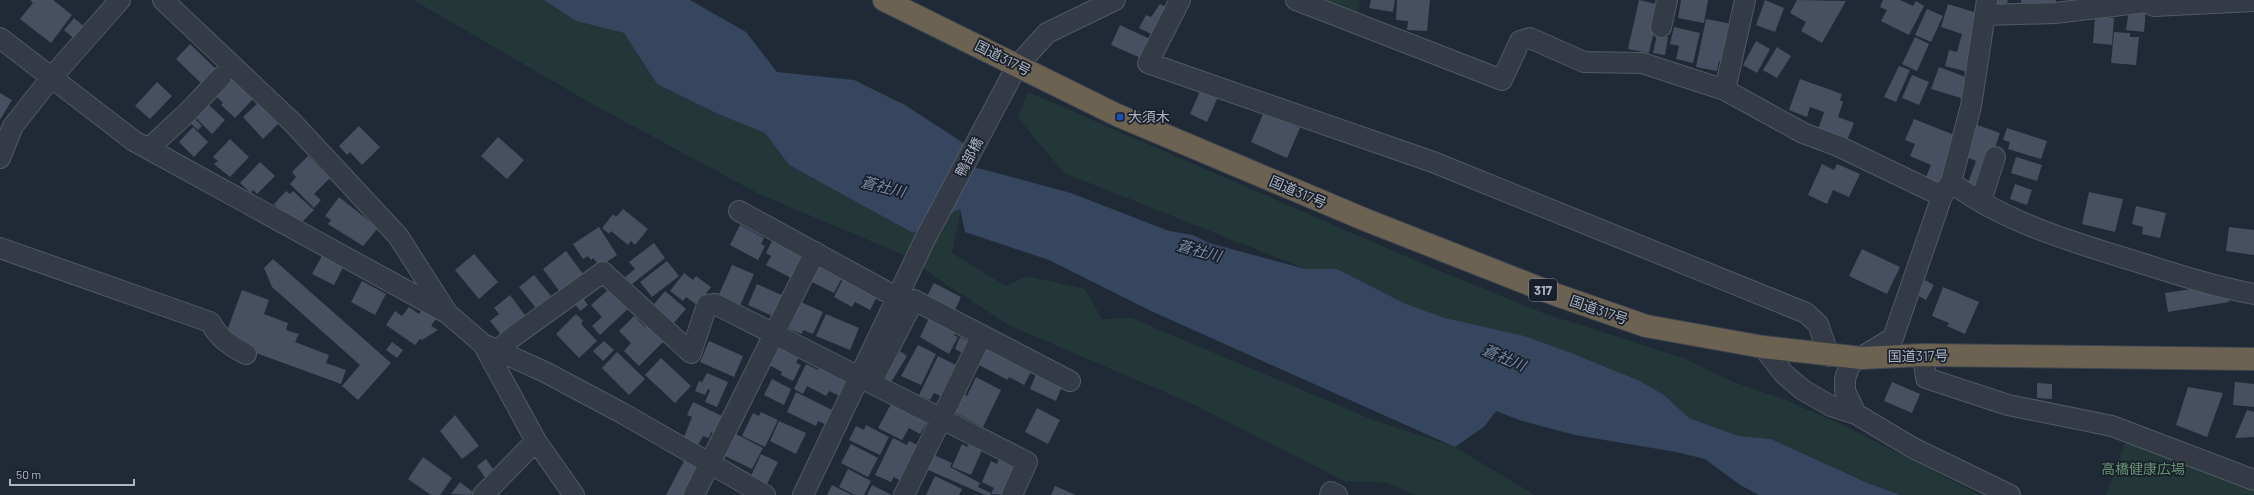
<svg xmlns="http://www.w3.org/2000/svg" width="2254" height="495" font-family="Barlow,'Noto Sans JP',sans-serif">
<rect width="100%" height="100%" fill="#202936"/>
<path fill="#233638" d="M413 0H544L576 21 624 33 657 84 718 114 765 133 789 165 913 233 961 209 952 253 1006 286 1027 276 1085 289 1102 319 1132 318 1371 419 1455 447 1535 495H1416L1387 483 1344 481 1195 405 1008 325 941 281 906 256 759 194 594 105Z
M1315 0H1360L1358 16Z
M1028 92 1435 269 1543 313 1683 358 1736 383 1781 398 1841 424 1980 495H1901L1869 483 1771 439 1739 436 1689 418 1664 395 1640 381 1574 354 1445 318 1406 304 1337 269H1305L1064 173 1018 118Z
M2127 437 2254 484V495H2106Z"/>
<path fill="#36465e" d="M544 0H690L746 32 777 72 854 80 905 105 965 144 957 165 982 169 1071 193 1169 231 1193 235 1209 243 1305 269H1337L1406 304 1445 318 1524 336 1574 354 1640 381 1664 395 1689 418 1739 436 1771 439 1868 483 1901 495H1759L1740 485 1705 459 1676 452 1575 435 1522 421 1496 411 1485 426 1455 447 1151 311 1049 260 965 232 960 209 913 233 789 165 765 133 718 114 657 84 624 33 576 21Z"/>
<path fill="#465060" d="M30 0H53L72 15 51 43 20 19 33 3Z
M1371 0H1395L1393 12 1369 8Z
M1397 0H1430L1427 31 1407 30 1408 21 1396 20Z
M1639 0 1660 5 1649 53 1628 49Z
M1681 0H1708L1704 23 1678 18Z
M1765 0 1784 8 1775 32 1756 25Z
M1797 0 1846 1 1822 43 1801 31 1806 22 1790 13Z
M1883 0H1900L1913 6 1916 1 1924 6 1909 35 1881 21 1887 10 1880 7Z
M1996 0H2008L2005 9 1995 4Z
M2021 0H2056V6L2021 7Z
M1160 4 1171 9 1157 37 1139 28 1146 15 1151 17Z
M1948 4 1977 13 1968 72 1945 66 1949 50 1957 52 1962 34 1941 27Z
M2146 7 2144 32 2126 30 2129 9Z
M1927 9 1943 16 1931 42 1915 35Z
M2095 17 2114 18 2112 45 2093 43Z
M74 18 87 29 77 41 64 30Z
M1706 19 1733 24 1725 62 1719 61 1717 71 1696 67Z
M1120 25 1152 40 1143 59 1111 45Z
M1674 27 1700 33 1693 63 1676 59 1679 46 1670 44Z
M2114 32 2130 33V37H2139L2136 65 2111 63Z
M1657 35 1668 37 1665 55 1653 53Z
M1915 37 1929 44 1917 71 1902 64Z
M1756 41 1770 49 1757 73 1743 65Z
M190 44 216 69 202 84 176 59Z
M1777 47 1791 56 1777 78 1763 70Z
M1899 66 1910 70 1896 102 1884 97Z
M1939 67 1968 78 1961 98 1931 89Z
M1912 75 1929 82 1919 105 1902 98Z
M231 79 253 99 235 118 221 105 223 103 216 96Z
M1800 79 1842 94 1840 100 1843 102 1838 117 1854 123 1846 143 1817 133 1824 112 1810 107 1807 117 1789 110Z
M157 82 172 96 150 119 135 106Z
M1201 89 1218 97 1207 122 1190 114Z
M0 93 12 100 0 120Z
M207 103 225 120 212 134 194 116Z
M258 103 278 124 263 139 243 117Z
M1264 112 1300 128 1287 158 1251 142Z
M192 116 202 126 198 130 188 121Z
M1914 119 1962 138 1942 189 1924 182 1931 165 1910 156 1915 144 1905 140Z
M1972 123 2000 133 1980 192 1966 188 1976 161 1961 155Z
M359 126 380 147 362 165 350 152 347 155 339 146Z
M193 127 208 142 194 157 179 142Z
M2007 128 2047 141 2041 159 2008 149 2010 142 2003 140Z
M498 137 524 160 507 179 481 156Z
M230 139 249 157 230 177 214 164 218 161 213 157Z
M308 156 330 178 314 194 321 200 314 208 290 184 296 177 292 172Z
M2016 157 2042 165 2037 181 2011 173Z
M260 162 275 176 257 194 253 190 251 193 240 183Z
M1822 164 1834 170 1837 164 1860 174 1849 197 1833 190 1827 204 1808 195Z
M2015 184 2032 190 2027 205 2010 199Z
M286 191 290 194 293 191 314 210 298 226 274 204Z
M2089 192 2123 199 2115 232 2082 224Z
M339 197 378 228 363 246 328 224 331 220 325 216Z
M2136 206 2166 213 2160 238 2142 234 2143 227 2132 224Z
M623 209 648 229 635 245 631 241 628 245 611 231 609 234 602 228 613 214 616 217Z
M740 225 764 238 761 244 765 246 758 260 730 245Z
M599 227 617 255 605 263 603 261 598 264 593 258 591 260 588 256 583 259 573 244Z
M2229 227 2254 230V255L2226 251Z
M773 239 805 255 793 279 766 265 771 256 766 253Z
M654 243 665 258 631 285 625 277 635 269 629 262Z
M1862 249 1900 267 1887 294 1849 276Z
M566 251 586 278 563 296 543 269Z
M474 254 498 282 479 299 455 270Z
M322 256 343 267 334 285 312 274Z
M273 259 391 363 358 400 342 386 360 365 272 287 264 268Z
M667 261 679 276 652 297 640 282Z
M819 263 843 276 834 293 810 281Z
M732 265 754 274 738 310 716 301Z
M684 273 693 280 696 276 711 287 697 305 686 297 683 301 670 291Z
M534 275 555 301 540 313 519 287Z
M844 277 878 295 870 310 855 302 852 307 834 297Z
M1925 280 1934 285 1926 300 1917 295Z
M362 281 386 294 375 315 351 302Z
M934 283 961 297 954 312 926 298Z
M757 284 786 297 777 318 748 305Z
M1943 287 1979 302 1965 334 1947 326 1949 323 1932 316Z
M2205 287 2206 294 2227 291 2229 302 2168 312 2165 293Z
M242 290 269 300 264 314 288 323 286 330 299 334 295 342 329 355 326 363 346 370 341 384 242 348 225 336Z
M608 290 615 297 617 295 629 308 600 335 592 326 602 317 591 305Z
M665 291 686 309 673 324 651 308Z
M510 295 528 319 504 338 490 321 499 314 494 308Z
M582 297 588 305 580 311 574 303Z
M801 302 823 312 813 334 803 330 802 334 789 329Z
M424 306 438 316 431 326 438 330 422 340 420 339 415 345 386 325 395 311 402 316 409 307 419 314Z
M576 314 583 321 581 324 597 341 579 358 556 334Z
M826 314 859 328 850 350 816 336Z
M634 316 645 327 647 324 664 341 639 366 624 351 631 343 619 331Z
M929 318 956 332 954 335 958 337 949 354 920 337Z
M960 337 974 344 968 356 955 349Z
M604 341 614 350 603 361 593 351Z
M709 341 743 356 734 377 700 362Z
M392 342 403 350 397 358 386 350Z
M987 344 1033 368 1024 385 1009 377 1008 380 977 364Z
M918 345 936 354 921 385 901 376Z
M778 346 799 357 796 363 801 365 793 381 781 375 782 372 769 365Z
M900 351 907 356 890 384 883 379Z
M617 352 645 379 629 395 602 368Z
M938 356 956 365 952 373 958 376 947 399 934 393 930 400 919 395Z
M661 358 691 386 675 403 645 375Z
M806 364 818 370 820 367 847 381 840 396 829 391 826 396 807 386 803 394 794 389Z
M1037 372 1063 384 1056 401 1030 389Z
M707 373 728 382 717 407 705 402 710 390 708 389 705 395 695 391 699 381 702 382Z
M976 377 1001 390 983 427 954 412 963 393 967 396Z
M772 379 791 389 784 405 764 395Z
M1892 382 1920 394 1912 413 1884 401Z
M2235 382 2254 384V407L2233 405Z
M2037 383 2052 384V399L2037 398Z
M2188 387 2223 393 2207 437 2176 425Z
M796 392 832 410 825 424 818 421 816 426 787 412Z
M693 402 724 417 715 434 711 432 709 438 703 436 696 449 682 442 692 417 687 415Z
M892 402 928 421 920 434 909 428 902 440 878 428Z
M1037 408 1060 420 1048 444 1025 432Z
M2247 410 2254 412V437L2235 438Z
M761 412 778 420 765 447 742 436 753 413 759 416Z
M455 415 479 446 462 459 440 431Z
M779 421 806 433 796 454 770 441Z
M866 425 889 437 880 455 849 440 856 426 864 430Z
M732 432 763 448 752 469 721 454Z
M893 438 907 445 909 441 923 448 901 481 894 477 891 482 875 475Z
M851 444 878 458 868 477 841 463Z
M962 444 967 447 969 444 982 450 971 475 952 467Z
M761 454 778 462 767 484 751 476Z
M932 454 952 463 950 467 980 483 978 487 991 493 990 495H985L926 469Z
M423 457 452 478 440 495H431L408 479Z
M999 458 1019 466 1007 495 991 494 994 488 982 482 991 461 997 464Z
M486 459 495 472 486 479 477 466Z
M685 459 701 468 688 493 684 491 683 495H666Z
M848 469 871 481 864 495H855L839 487Z
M935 476 962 489 959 495H926Z
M460 482 473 492 470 495 451 494Z
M832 485 852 495H827Z
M872 485 892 495H867Z
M1055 486 1076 495H1051Z"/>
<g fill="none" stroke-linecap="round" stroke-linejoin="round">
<defs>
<path id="minor" d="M163 0 292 122 398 236 446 311
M1180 0 1148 63 1433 162 1806 313 1818 324 1829 356
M1296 0 1502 80 1520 41 1530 38 1584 62 1642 63 1725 90 1803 133 1838 146 1942 196
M1986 15 2055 13 2146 2 2154 6 2254 1
M1661 27 1667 0
M0 38 134 141 447 313 483 344 545 372 622 413 765 495
M1725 90 1745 0
M148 149 189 111 221 77
M0 158 13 126 51 78 120 0
M1951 182C2000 220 2069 241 2128 259 2169 272 2211 286 2254 294
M1981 201 1995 157
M739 211 898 298
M0 248 210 322C219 338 229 345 246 354
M483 344 536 441 574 495
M1763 347 1784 374 1803 390 1831 406 1856 414 1913 448 2010 495
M498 351 510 339 603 272 691 353 707 305 715 304 871 383 914 300 1070 381
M1923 355 1926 378 2008 405 2112 426 2254 480
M871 383 1027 462 1012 495
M1856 414 1845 391V379L1850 364 1893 338 1942 196 1951 182 1971 106 1987 0
M483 495 536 441
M694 495 815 252
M803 495 925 239 1017 66 1047 33 1115 0
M904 495 982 335
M1330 495 1331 492 1337 495"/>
<path id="highway" d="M884 0 1117 115 1366 220 1554 294 1646 326 1763 347 1861 358 1923 355 2254 359"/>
</defs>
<use href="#minor" stroke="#515964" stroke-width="22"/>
<use href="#highway" stroke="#3e4651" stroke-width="24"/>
<use href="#minor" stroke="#343b46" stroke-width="20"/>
<use href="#highway" stroke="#6c6251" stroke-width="22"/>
</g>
<rect fill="#1a4fb4" stroke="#19202b" stroke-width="1.5" x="1116" y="113" width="8" height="8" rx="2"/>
<g text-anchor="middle" stroke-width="3.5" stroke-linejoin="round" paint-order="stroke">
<rect fill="#19202b" stroke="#818995" stroke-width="1" x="1529" y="279" width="28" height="22" rx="3"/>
<g font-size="13" font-weight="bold" fill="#aeb6c3">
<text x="1543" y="295">317</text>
</g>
<g font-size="14" fill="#aeb6c3" stroke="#19202b">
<text transform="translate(1003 58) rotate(27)" y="5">国道317号</text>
<text transform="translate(969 157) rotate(-62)" y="5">鴨部橋</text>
<text transform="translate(1298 192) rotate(23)" y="5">国道317号</text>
<text transform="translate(1599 310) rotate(19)" y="5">国道317号</text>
<text transform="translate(1918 356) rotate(-1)" y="5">国道317号</text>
</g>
<g font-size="14" fill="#aeb6c3" stroke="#19202b" text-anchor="start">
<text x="1128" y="122">大須木</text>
</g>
<g font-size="14" fill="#679272" stroke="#19202b">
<text x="2143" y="474">高橋健康広場</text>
</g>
<g font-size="15" font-style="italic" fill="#778caa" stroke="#19202b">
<text transform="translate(883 187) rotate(14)" y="5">蒼社川</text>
<text transform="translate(1199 251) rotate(15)" y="5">蒼社川</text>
<text transform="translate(1504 358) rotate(23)" y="5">蒼社川</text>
</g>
</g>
<path d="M10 479v6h124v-6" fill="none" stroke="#aeb6c3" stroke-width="2"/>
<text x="16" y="479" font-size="12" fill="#aeb6c3" stroke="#19202b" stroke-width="3" paint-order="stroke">50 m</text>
</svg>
